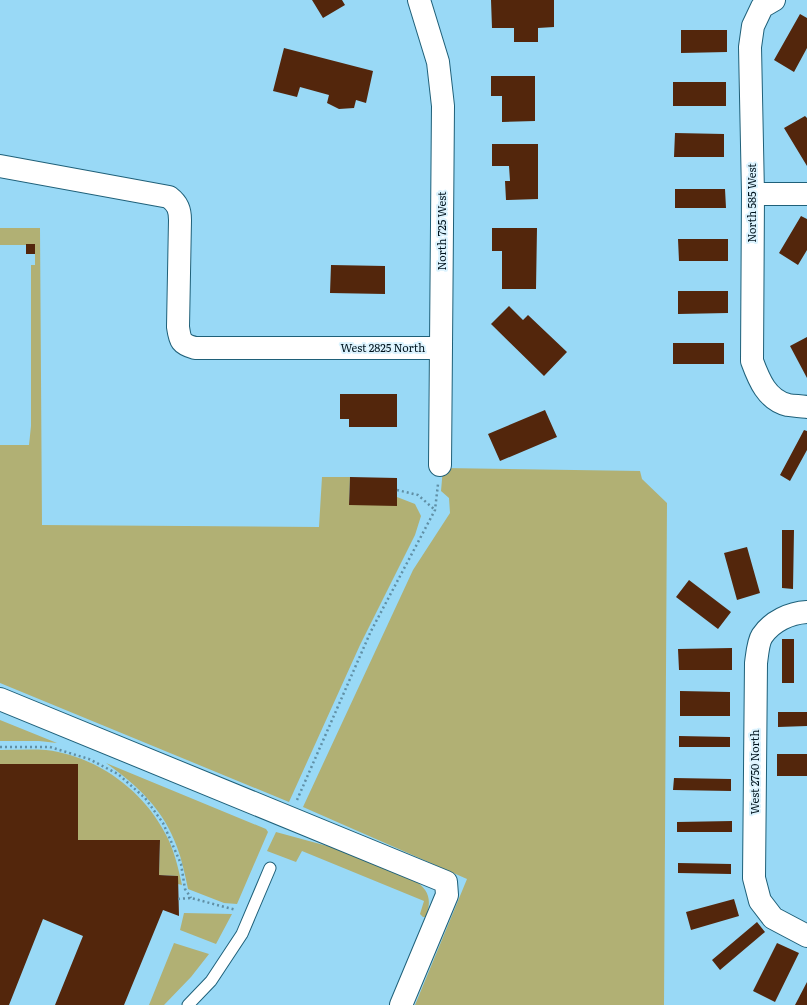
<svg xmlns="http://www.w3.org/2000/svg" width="807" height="1005" font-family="Literata,serif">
<rect width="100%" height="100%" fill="#99d9f6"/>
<path fill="#b1b074" d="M0 228H40L42 525 319 527 322 477H350L349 505 397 497 415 504 421 516 415 535 360 645 289 802 0 683V445H29L31 426V265H35V245H0Z
M443 468 640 471 642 479 667 503 664 1005H415L467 879 303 807 413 570 450 513 449 498 441 491Z
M0 720 57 743 39 741H0Z
M0 750C15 750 31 749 46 750 96 756 142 789 165 833 174 849 178 867 182 885L178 884V876L159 875 160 840H78V764H0Z
M106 763 266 829 268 832 237 904 224 903 188 889C185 875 182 860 177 847 164 810 137 785 106 763Z
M276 832 342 850 414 880C429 890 432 899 426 917H423L420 914 424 901 302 851 296 862 267 851Z
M184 913 232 914 216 944 180 930Z
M174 943 209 954 191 977 164 1005H149Z"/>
<path fill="#53260c" d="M312 0H342L345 5 323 18Z
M491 0H554V27L538 28V42H514V28H492Z
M800 14 807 18V48L794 72 774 60Z
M681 30H727V52L681 53Z
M284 48 373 71 366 103 356 100 354 108 339 109 327 103 329 95 300 87 297 97 273 91Z
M491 76H535V121L502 122V96H491Z
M673 82H726V106H673Z
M805 116 807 118V166L784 128Z
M675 133 724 134V157H674Z
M492 144H538V199L506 200 505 181H510L509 166H492Z
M675 189H725L726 208H675Z
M801 216 807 219V250L798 265 779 253Z
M492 228H537L536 289H502V251H492Z
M678 239H728V261H679Z
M26 244H35V254H26Z
M331 265 385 266V294L330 293Z
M678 291H728V313L678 314Z
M509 306 523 320 528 315 567 352 544 376 491 324Z
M807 337V378L790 346Z
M673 343H724V364H673Z
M340 394H397V427H349V419H340Z
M545 410 557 437 500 461 488 434Z
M804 430 807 431V450L790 481 780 475Z
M350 477 397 478V506L349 505Z
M782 530H794L793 589 782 588Z
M747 547 760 593 737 600 724 553Z
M689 580 731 612 718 629 676 597Z
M782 639H794V683H782Z
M732 648V670H679L678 649Z
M680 691 730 692V716H680Z
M778 712H807V726L778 727Z
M679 736 730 737V747H679Z
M777 754H807V776H777Z
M0 764H78V840H160L159 875 178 876 179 916 163 910 124 1005H55L83 936 43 919 9 1005H0Z
M674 778 731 779V791L673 790Z
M732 821V832H677V822Z
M678 863 731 864V874L678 873Z
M734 899 739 916 691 930 686 912Z
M757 922 765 932 720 970 712 960Z
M777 943 799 953 775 1002 753 991Z
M807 982V1005H795Z"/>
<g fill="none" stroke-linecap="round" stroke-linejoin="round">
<defs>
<path id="service" d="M188 1005 211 981 242 934 270 868"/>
<path id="minor" d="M419 0 438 62 443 106 440 465
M774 0 762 7 753 26 750 47 753 194 752 361C759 380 767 400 788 405 794 406 801 406 807 407
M0 166 169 197C178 204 180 210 180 220L178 327C180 341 181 344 195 348H441
M753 194H807
M807 612C790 613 772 621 762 636 758 642 757 656 756 663L754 878 760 901 773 918 807 936
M0 699 446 882 447 895 401 1005"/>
</defs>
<use href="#service" stroke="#1f6079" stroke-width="13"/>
<use href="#minor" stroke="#1f6079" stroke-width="24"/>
<path stroke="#608fa5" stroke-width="2.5" stroke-dasharray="2 3" stroke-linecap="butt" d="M397 490 418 495 435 510
M0 747H50L89 759 118 774 145 798 163 823 181 864 185 889 191 898
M297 800 371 631 435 510 438 484
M178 899 191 898 236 910"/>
<use href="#service" stroke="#fff" stroke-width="11"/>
<use href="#minor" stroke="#fff" stroke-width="22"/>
</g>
<g text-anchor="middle" stroke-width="4" stroke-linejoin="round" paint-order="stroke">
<g font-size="11" fill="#00141e" stroke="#dcf3fe">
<text transform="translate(752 203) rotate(-90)" y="4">North 585 West</text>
<text transform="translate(442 231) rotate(-90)" y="4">North 725 West</text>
<text x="383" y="352">West 2825 North</text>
<text transform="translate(755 772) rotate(-90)" y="4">West 2750 North</text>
</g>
</g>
</svg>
